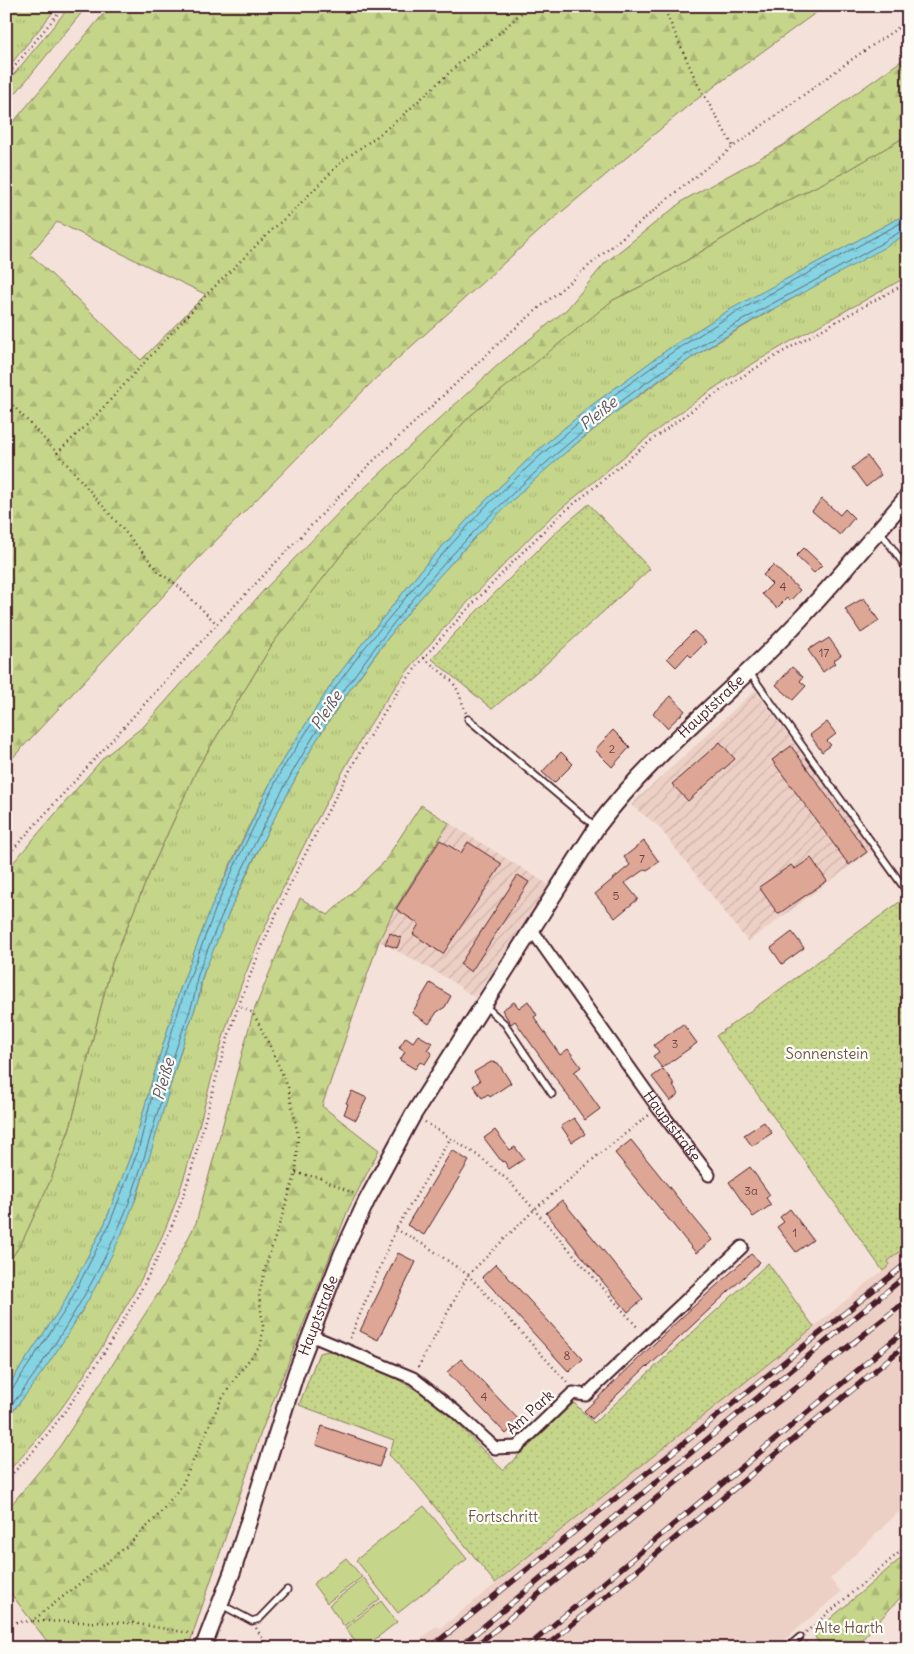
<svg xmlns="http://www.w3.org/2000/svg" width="914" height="1654" font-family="Delius,sans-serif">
<defs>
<pattern id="industrial-furrows" width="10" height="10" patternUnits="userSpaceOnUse" patternTransform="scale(1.25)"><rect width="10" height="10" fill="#edd0c5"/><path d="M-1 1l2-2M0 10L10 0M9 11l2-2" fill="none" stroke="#cdb2a9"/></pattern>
<pattern id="grass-tufts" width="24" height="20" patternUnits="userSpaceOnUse" patternTransform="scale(1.25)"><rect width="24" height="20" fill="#c5d68a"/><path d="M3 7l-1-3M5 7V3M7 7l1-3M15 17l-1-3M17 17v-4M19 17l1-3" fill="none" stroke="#abb777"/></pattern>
<pattern id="forest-firs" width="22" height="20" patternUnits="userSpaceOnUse" patternTransform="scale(1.25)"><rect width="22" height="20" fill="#c5d68a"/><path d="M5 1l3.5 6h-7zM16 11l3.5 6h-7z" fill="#abb777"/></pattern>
<pattern id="garden-dots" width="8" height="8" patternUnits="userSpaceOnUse" patternTransform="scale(1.25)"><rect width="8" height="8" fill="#c5d68a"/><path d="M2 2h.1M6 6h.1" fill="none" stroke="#abb777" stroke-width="1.8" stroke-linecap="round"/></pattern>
<pattern id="water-ripples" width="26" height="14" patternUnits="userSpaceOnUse" patternTransform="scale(1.25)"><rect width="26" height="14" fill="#85d4e3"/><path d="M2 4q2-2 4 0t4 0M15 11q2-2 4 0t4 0" fill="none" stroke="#74b6c3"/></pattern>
</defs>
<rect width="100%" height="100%" fill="#f4e2da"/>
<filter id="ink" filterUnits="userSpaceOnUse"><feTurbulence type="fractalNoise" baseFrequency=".02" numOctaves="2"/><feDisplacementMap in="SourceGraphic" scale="10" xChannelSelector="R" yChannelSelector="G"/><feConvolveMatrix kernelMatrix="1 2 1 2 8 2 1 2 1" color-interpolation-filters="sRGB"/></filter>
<g filter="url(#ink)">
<path fill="#edd0c5" d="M908 1245V1503L830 1579 841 1592 775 1648H410L436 1626 441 1628 860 1289 864 1285 890 1265 888 1261Z"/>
<path fill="url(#industrial-furrows)" d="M755 690 872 850 748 942 658 826 631 805Z
M449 823 549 885 475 998 450 980 379 941 393 912Z"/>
<path fill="url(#grass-tufts)" stroke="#887a5a" d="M6 6H58L6 70Z
M70 6H87L6 105V84Z
M908 135V213L728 311 671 347 592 405 538 450 481 505 426 564 358 649 333 682 277 769 231 863 213 903 180 989 149 1091 133 1149 105 1223 62 1306 6 1389V1266L22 1242 51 1179 71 1125 112 963 151 870 197 769 273 643 348 546 471 415 573 331 613 300 656 279 773 208 847 171Z
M908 233V276C845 312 780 345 719 385 676 414 636 446 596 480 580 493 564 506 548 520 529 537 512 557 494 575 459 611 426 646 396 686 370 721 349 760 328 799 293 865 260 933 234 1004 210 1072 198 1144 172 1212 156 1254 135 1292 112 1330 82 1381 49 1431 6 1473V1419L18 1405 48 1363 79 1316 106 1266 138 1194 184 1040 200 994 202 979 208 961 228 914 270 826 314 744 346 695 393 631 438 577 502 509 551 464 616 412 693 357 753 321Z"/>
<path fill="url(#forest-firs)" stroke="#887a5a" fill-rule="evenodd" d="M110 6H825L689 105 545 226 374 380 192 565 6 765V131ZM57 222 205 294V295L141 360 30 254Z
M908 56V135L847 171 773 208 656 279 613 300 471 415 348 546 273 643 197 769 150 872 112 963 71 1124 51 1179 22 1242 6 1266V871L104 757 144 726 264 590 348 503 499 364 567 309 605 263 684 200 782 146Z
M421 805 449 823 393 912 379 941 322 1106 379 1150 348 1210 260 1435 188 1648H52L6 1587V1511L60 1446 165 1283 196 1223 253 1013 300 898 328 915 384 862Z
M908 1552V1589L859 1643C847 1648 834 1650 821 1646L815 1637 816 1631Z"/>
<path fill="url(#garden-dots)" stroke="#887a5a" d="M589 504 650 569 547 663 492 709 432 659 454 634 557 531Z
M905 898 908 902V1245L888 1261 890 1265 883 1271 716 1036Z
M768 1263 814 1327 495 1583 416 1483 389 1455 394 1440 299 1405 319 1353 329 1351C360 1363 392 1374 419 1392 452 1413 475 1444 503 1470L574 1403 594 1423Z"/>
<path fill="#c5d68a" stroke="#887a5a" d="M424 1506 467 1559 398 1613 356 1560Z
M346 1558 362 1577 327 1603 313 1584Z
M364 1578 380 1599 344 1626 329 1605Z
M381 1601 397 1622 364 1648H360L345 1628Z"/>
<path fill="url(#water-ripples)" stroke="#6d8c99" d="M908 213V233C838 277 762 311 693 357 542 456 412 587 316 741 306 758 296 777 287 795 258 847 233 901 211 956 208 963 204 970 202 978 200 985 200 993 198 1000 191 1020 184 1039 178 1059 165 1103 153 1149 138 1192 112 1268 58 1358 6 1419V1389L62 1306 105 1223 133 1149 149 1091 180 989 213 903 277 769 333 682 358 649 426 564 481 505 538 450 592 405 671 347 729 310Z"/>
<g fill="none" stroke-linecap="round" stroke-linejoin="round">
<path stroke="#626775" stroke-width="1" d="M6 1391 13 1388 66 1309 109 1225 138 1151 153 1092 185 990 217 905 235 865 281 771 337 685 362 651 430 568 484 508 542 454 595 409 674 351 731 315 908 219
M6 1411C25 1390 40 1366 56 1342 86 1295 114 1245 133 1192 148 1148 160 1103 173 1059 179 1037 190 1015 195 993 196 988 196 983 197 978 199 971 202 963 205 956 234 883 269 810 310 742 326 715 344 690 362 665 451 542 563 437 689 353 758 307 834 274 903 230L908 229"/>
</g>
<path fill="#dea795" stroke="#4a1f2b" d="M867 456 881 475 866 487 852 468Z
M822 499 840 515 845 509 854 518 840 535 812 511Z
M804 548 822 565 814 573 796 556Z
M773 565 800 590 790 601 787 598 777 608 762 594 772 584 763 575Z
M864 598 879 621 861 633 845 609Z
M694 631 706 642 691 657 688 654 676 667 667 658Z
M829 638 841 655 833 661 835 663 823 672 808 650 820 642 821 643Z
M792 667 803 677 800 681 806 686 793 700 776 685Z
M671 696 685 711 667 728 653 713Z
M827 722 836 734 827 741 831 745 822 752 810 735Z
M613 730 630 747 612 767 595 750Z
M720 742 735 759 688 801 672 784Z
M791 746 867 852 849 865 772 760Z
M561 752 573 764 554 783 542 772Z
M440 840 461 853 468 842 502 864 443 954 413 934 419 924 396 909Z
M644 841 659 862 647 870 645 869 625 883 638 899 615 918 595 894 630 865 624 857Z
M811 858 827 881 778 914 759 887 791 865 795 869Z
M518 875 529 882 471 972 460 964Z
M792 932 804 948 782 964 771 948Z
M390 933 401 938 397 948 385 944Z
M430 983 451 996 445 1007 437 1012 429 1024 412 1013Z
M528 1001 537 1015 534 1017 560 1055 568 1049 581 1067 574 1072 600 1109 585 1120 515 1021 511 1024 502 1010 514 1002 519 1008Z
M683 1024 697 1043 662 1068 653 1056 659 1052 654 1045Z
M418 1035 432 1043 427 1050 432 1053 425 1064 420 1062 415 1069 400 1060 405 1052 399 1048 406 1037 413 1042Z
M491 1062 498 1063 511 1083 490 1097 488 1094 482 1098 473 1086 480 1081 474 1072Z
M663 1069 675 1085 673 1086 679 1094 670 1101 652 1077Z
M352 1091 367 1098 356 1120 344 1114 348 1104 346 1103Z
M574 1118 585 1134 572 1142 561 1126Z
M764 1122 772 1133 752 1146 744 1135Z
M495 1130 510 1150 515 1147 524 1159 509 1169 504 1161 502 1162 484 1138Z
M631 1140 712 1240 696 1253 615 1153Z
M452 1150 469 1161 424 1235 407 1225Z
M750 1167 770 1195 766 1198 771 1205 753 1217 729 1182Z
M562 1200 643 1299 628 1312 546 1213Z
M790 1209 813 1240 796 1252 777 1227 784 1222 780 1217Z
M398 1253 416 1262 378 1340 360 1331Z
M751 1254 760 1262 648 1367 647 1366 592 1419 584 1411 681 1318Z
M496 1264 583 1359 569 1372 482 1277Z
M461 1359 520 1421 506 1434 447 1372Z
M322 1426 386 1448 379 1467 316 1445Z"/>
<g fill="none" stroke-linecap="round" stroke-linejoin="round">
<defs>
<path id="service" d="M880 531 908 570
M750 673 908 893
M468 719 596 827
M484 1005 505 1024 552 1094
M220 1604 252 1621 259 1619 287 1590
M787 1648 800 1637"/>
<g id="minor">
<path id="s1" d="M532 930 658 1108 709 1175"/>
<path d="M310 1335 413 1378 455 1411 495 1448 517 1447 573 1393 586 1395 742 1247"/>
</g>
<g id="secondary">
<path id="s2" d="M203 1648 233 1570 296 1373 342 1254 367 1200 413 1115 597 827C653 752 729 695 793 627 833 585 870 540 908 496"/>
</g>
</defs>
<use href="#service" stroke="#4a1f2b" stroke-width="9"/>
<use href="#minor" stroke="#4a1f2b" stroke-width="15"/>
<use href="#secondary" stroke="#4a1f2b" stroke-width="19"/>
<path stroke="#4a1f2b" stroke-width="2.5" stroke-dasharray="1 4" stroke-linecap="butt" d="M663 6 697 83 733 146
M6 77 64 6
M6 398 60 456 161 574 176 584 217 624
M57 453 90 422 210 291 273 229 295 209 342 161 376 137 401 117 463 60 495 37 529 6
M424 658 452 681 458 691 466 713
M6 857 217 624 370 464 512 331 677 191 729 150 851 60 908 21
M425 1122 477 1155 509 1181 639 1329
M296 1173 320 1178 355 1194
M396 1229 428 1247 468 1275 568 1383
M350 1338 396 1229 450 1139
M418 1367 468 1275 535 1209 597 1156 649 1115
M6 1480C51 1436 85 1385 117 1331 140 1293 161 1255 177 1213 202 1145 214 1073 239 1005 264 936 296 870 330 807 351 768 372 729 397 693 426 652 460 617 494 582 512 563 530 544 549 526 563 512 580 499 596 486 636 452 676 420 720 391 780 351 845 317 908 282
M33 1621 133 1623 194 1634
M6 1623 32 1621 126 1547 157 1517 182 1485 221 1400 241 1370 261 1345 263 1326 259 1295 266 1265 296 1173 298 1135 288 1087 271 1048 253 1013 239 1005
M256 1628 269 1648
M806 1632 908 1545
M806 1642 813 1648"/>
<use href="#service" stroke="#fdfcf7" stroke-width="5.5"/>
<use href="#minor" stroke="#fdfcf7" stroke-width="11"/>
<use href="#secondary" stroke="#fdfcf7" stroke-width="15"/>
<defs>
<path id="rail" d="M430 1648 908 1262
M458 1648 693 1451 908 1274
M473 1648 702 1461 908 1300
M526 1648 908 1328
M544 1648 908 1343"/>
</defs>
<use href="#rail" stroke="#4a1f2b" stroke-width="5.5"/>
<use href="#rail" stroke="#fdfcf7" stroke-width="4" stroke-dasharray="11" stroke-linecap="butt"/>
</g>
</g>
<g text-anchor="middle" stroke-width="4.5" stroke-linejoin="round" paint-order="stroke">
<g font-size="12" fill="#6f4146">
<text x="783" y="591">4</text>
<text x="824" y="657">17</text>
<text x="612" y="753">2</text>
<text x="642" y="863">7</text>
<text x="616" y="900">5</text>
<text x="675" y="1048">3</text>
<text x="751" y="1195">3a</text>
<text x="795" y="1237">1</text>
<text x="567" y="1360">8</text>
<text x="484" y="1401">4</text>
</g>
<g font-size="15" fill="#4a1f2b" stroke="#fdfcf7">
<text dy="5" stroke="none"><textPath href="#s2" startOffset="1082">Hauptstraße</textPath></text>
<text dy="5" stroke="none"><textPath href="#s1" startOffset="241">Hauptstraße</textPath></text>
<text dy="5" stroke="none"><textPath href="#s2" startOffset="352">Hauptstraße</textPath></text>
<text transform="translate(530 1412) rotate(-42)" y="5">Am Park</text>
</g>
<g font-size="15" fill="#6f5648" stroke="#fdfcf7">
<text x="827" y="1059">Sonnenstein</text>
<text x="503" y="1522">Fortschritt</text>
<text x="849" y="1633">Alte Harth</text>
</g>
<g font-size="16" font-style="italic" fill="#5c5562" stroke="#fdfcf7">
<text transform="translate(598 413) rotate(-39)" y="6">Pleiße</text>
<text transform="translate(326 710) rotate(-56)" y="6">Pleiße</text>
<text transform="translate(163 1079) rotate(-74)" y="6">Pleiße</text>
</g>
</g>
<rect width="914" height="1654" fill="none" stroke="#fdfcf7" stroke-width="25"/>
<rect x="12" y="12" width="889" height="1629" fill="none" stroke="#4a1f2b" stroke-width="2" filter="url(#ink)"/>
</svg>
